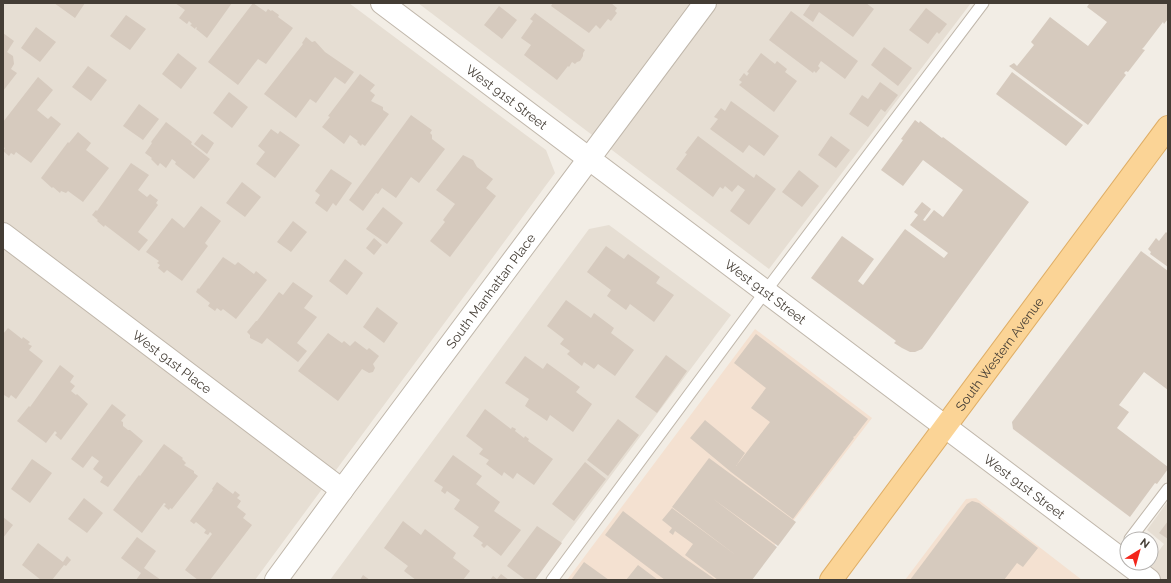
<svg xmlns="http://www.w3.org/2000/svg" width="1171" height="583" font-family="Raleway,sans-serif">
<rect width="100%" height="100%" fill="#f2ede5"/>
<path fill="#e6ded3" d="M3 3H349L546 150 555 173 255 580H3Z
M418 3H971L769 269Z
M609 225 731 315 533 580H330L589 229Z
M1168 501V580H1137L1164 544 1147 530Z"/>
<path fill="#f4e1d1" d="M755 329 872 418 748 580H567Z
M976 498 1082 580H905L966 499Z"/>
<path fill="#d6cabe" d="M54 3H85L75 18Z
M175 3H232L207 38 196 29 197 28 196 27 195 29 190 25 192 24 189 21 187 24 179 18 185 10Z
M253 3 266 12 268 9 271 11 272 10 279 15 278 17 293 28 266 64 258 59 238 85 208 62Z
M553 3H611L617 8 615 11 617 13 611 21 608 19 600 29 596 25 589 33 551 6Z
M811 3H866L874 9 853 37 819 12 813 22 803 15Z
M1087 3H1168V19L1164 24 1163 22 1144 47 1142 49 1145 50 1128 72 1126 71 1124 73 1126 75 1088 125 1009 66 1014 63 1017 66 1034 45 1031 42 1050 17 1088 46 1107 22 1087 7 1089 4Z
M499 6 517 20 502 39 484 25Z
M926 8 947 24 939 34 937 32 928 44 909 30Z
M791 11 858 61 845 79 821 61 818 66 820 68 816 73 814 71 813 73 769 40Z
M535 13 585 50 583 53V56L580 61 577 62 575 64 572 62 569 67 568 66 557 80 524 55 531 45 521 38 533 21 530 19Z
M126 15 146 29 130 50 110 36Z
M36 27 56 42 40 62 21 48Z
M3 33 14 41 7 52 13 56 14 64 11 69 17 73 3 91Z
M306 37 312 42 315 41 325 52 354 72 345 84 335 77 316 103 310 99 296 118 264 94 303 44 302 43Z
M884 47 912 68 898 86 871 65Z
M178 53 197 68 181 89 162 74Z
M761 53 775 64 777 61 787 69 785 72 797 81 774 112 739 85 742 82 739 80 744 73 747 76 749 73 747 72Z
M88 66 107 80 91 101 72 87Z
M1012 72 1083 125 1066 146 996 94Z
M360 74 375 85 370 91 375 95 371 101 383 107V110L389 114 365 146 362 144 361 146 357 142 358 141 350 135 344 144 322 127 330 117 328 116Z
M38 77 53 90 37 110 48 119 51 116 61 124 31 163 16 152 14 155 11 153 9 156 3 151 5 148 3 147V122Z
M880 82 898 95 885 112 881 109 868 127 849 114 862 95 868 99Z
M229 92 248 107 232 128 213 113Z
M731 101 779 136 764 156 749 145 743 153 710 129 718 119 714 117 721 108 725 111Z
M139 104 159 119 143 140 123 126Z
M411 115 432 130 430 133 432 135V139L445 149 419 183 411 177 396 198 382 188 378 194 376 193 363 211 349 200Z
M915 120 919 123 920 121 942 138 943 137 1029 202 922 349 915 352H910L902 348 894 343 896 341 811 278 842 236 874 259 858 281 863 285 905 229 944 258 948 253 910 225 918 215 914 212 922 202 931 209 923 220 925 221 934 210 943 217 963 190 923 160 903 186 881 170 903 140 901 139Z
M166 122 192 142 191 144 210 159 194 179 175 164 176 162 172 159 166 168 160 163 158 166 151 159 152 158 145 153 152 143 151 142Z
M271 129 278 134 280 131 300 145 275 178 256 164 265 152 258 146Z
M78 132 91 143 86 150 109 168 83 202 68 191 66 193 61 191 60 193 53 187 52 188 41 178 68 142 69 143Z
M202 134 214 143 207 154 194 144Z
M698 136 754 178 756 174 776 189 749 225 730 211 745 190 738 185 732 192 725 186 723 189 720 187 713 197 676 169 687 154 685 153Z
M831 136 850 150 836 168 818 155Z
M463 155 473 160 477 167 493 179 486 188 496 196 450 257 430 241 445 222 443 220 455 204 436 190Z
M131 163 149 175 138 190 147 197 150 194 158 200 156 203 158 205 138 232 148 240 139 251 105 225 104 227 97 221 98 220 92 215 96 210 97 211Z
M331 169 352 183 336 206 333 203 327 212 315 203 320 195 315 191Z
M799 170 819 186 802 207 782 192Z
M242 182 261 197 245 217 226 203Z
M201 206 221 221 205 243 208 246 182 281 167 270 164 273 158 268 160 265 157 263 159 261 146 252 172 218 184 228Z
M383 207 403 223 387 244 366 229Z
M293 221 307 232 291 252 277 242Z
M1166 232 1168 234V267L1150 254 1151 252 1148 249 1156 238 1159 241Z
M374 238 382 245 374 255 366 248Z
M606 246 624 259 628 254 660 277 656 283 674 295 654 322 630 304 626 310 607 296 611 290 587 272Z
M1141 251 1168 271V390L1144 372 1119 405 1129 412 1117 428 1168 467V469L1157 484 1155 483 1130 517 1013 429 1012 422Z
M223 257 235 265 238 262 254 274 256 271 267 280 236 319 223 309 221 311 217 308 215 311 208 306 210 303 196 292 198 288 199 289Z
M345 259 363 273 347 295 329 281Z
M293 282 313 296 304 308 317 317 297 343 307 351 298 362 267 338 262 344 250 338V335L247 332 256 321H257L279 292 283 295Z
M566 300 591 318 594 313 614 328 611 333 634 350 615 376 598 364 594 369 584 362 582 366 567 354 570 351 560 344 564 339 547 326Z
M377 307 398 323 384 343 363 327Z
M8 328 22 339 23 337 30 342 28 344 32 346 29 350 43 361 16 399 11 395 9 398 4 395 3 397V334Z
M328 333 342 343 344 341 350 346 355 341 367 350 369 348 379 356 373 364 375 368 373 372 369 373 362 369 338 401 298 371Z
M756 334 868 419 855 436 853 437 854 438 793 519 731 472 690 438 705 420 745 453 736 466 770 422 751 408 766 388 734 363Z
M666 355 687 371 657 413 635 397Z
M525 356 543 369 547 363 580 387 576 392 592 404 573 432 550 415 547 421 525 406 529 399 505 383Z
M60 365 74 376 70 382 75 386 71 391 76 395 77 394 88 404 61 440 55 435 57 433 55 431 46 443 17 421 29 406 30 407Z
M112 404 126 415 121 421 123 422V426L128 430H130L143 441 108 487 100 482 103 477 93 469 99 461 92 456 83 468 71 459Z
M485 409 511 429 512 427 516 429 515 431 524 438 525 436 529 439 528 441 553 459 534 485 517 473 513 479 504 472 502 476 486 464 489 460 479 454 483 449 466 436Z
M618 419 639 435 608 476 587 460Z
M164 444 183 458 182 459 186 463 184 465 194 471V473L198 476 172 509 170 508 169 510 164 506 166 504 164 503 142 533 113 510 139 475 140 476Z
M453 455 482 476 476 484 500 502 494 511 521 530 501 556 487 545 484 548 481 545 483 543 473 536 479 527 454 509 460 500 447 491 445 494 441 491 443 487 434 481Z
M709 458 796 522 778 546 712 498 777 547 752 580H718L685 555 693 544 675 531 673 535 669 532 672 528 662 520 672 508 737 556 672 507Z
M32 459 52 473 30 503 11 489Z
M585 462 606 479 574 521 552 504Z
M217 482 233 494 235 491 240 495 237 498 241 501 237 507 246 514 243 518 252 525 210 580H198L185 570 212 534 210 532 208 535 204 533 206 530 196 522 194 524 190 521 213 490 212 489Z
M84 498 103 513 87 533 68 519Z
M972 501 979 503 1038 548 1023 567 1017 563 1004 580H910L967 504Z
M623 511 683 557 716 580H665L605 535Z
M3 517 13 525 3 538Z
M403 521 421 535 425 529 456 553 453 558 470 571 463 580H416L404 571 408 566 384 548Z
M1168 521V539L1159 533Z
M537 526 562 543 535 580H526L507 566Z
M137 537 156 551 144 568 161 580H136L141 573 121 558Z
M38 543 63 562 67 556 71 560 66 566 64 565 52 580H41L22 565Z
M584 562 609 580H571Z
M638 565 658 580H626Z
M501 574 509 580H490L493 576 497 579Z
M363 575 370 580H360Z"/>
<g fill="none" stroke-linecap="round" stroke-linejoin="round">
<defs>
<path id="service" d="M1130 539 1168 489
M552 580 765 292 983 3"/>
<g id="minor">
<path id="s1" d="M382 3 1149 580"/>
<path id="s2" d="M3 234 342 490"/>
<path id="s3" d="M276 580 342 490 705 3"/>
</g>
<g id="primary">
<path id="s4" d="M831 580 1168 127"/>
</g>
</defs>
<use href="#service" stroke="#c0b7ab" stroke-width="13"/>
<use href="#minor" stroke="#c0b7ab" stroke-width="24"/>
<use href="#primary" stroke="#dfae66" stroke-width="24"/>
<use href="#service" stroke="#fff" stroke-width="11"/>
<use href="#minor" stroke="#fff" stroke-width="22"/>
<use href="#primary" stroke="#fbd496" stroke-width="22"/>
</g>
<g text-anchor="middle" stroke-width="3" stroke-linejoin="round" paint-order="stroke">
<g font-size="13" fill="#443d35" stroke="#fff">
<text dy="5" stroke="none"><textPath href="#s1" startOffset="156">West 91st Street</textPath></text>
<text dy="5" stroke="none"><textPath href="#s3" startOffset="360">South Manhattan Place</textPath></text>
<text dy="5" stroke="none"><textPath href="#s1" startOffset="480">West 91st Street</textPath></text>
<text dy="5" stroke="none"><textPath href="#s4" startOffset="282">South Western Avenue</textPath></text>
<text dy="5" stroke="none"><textPath href="#s2" startOffset="212">West 91st Place</textPath></text>
<text dy="5" stroke="none"><textPath href="#s1" startOffset="804">West 91st Street</textPath></text>
</g>
</g>
<rect width="1171" height="583" fill="none" stroke="#443d35" stroke-width="8"/>
<g transform="translate(1139 551) rotate(37)"><circle r="19" fill="#ffffff" stroke="#b4b1ae"/>
<path d="M0-3L7 15L0 10L-7 15Z" fill="#f3261c"/>
<text y="-6" font-size="11" font-weight="bold" text-anchor="middle" fill="#443d35">N</text>
</g>
</svg>
